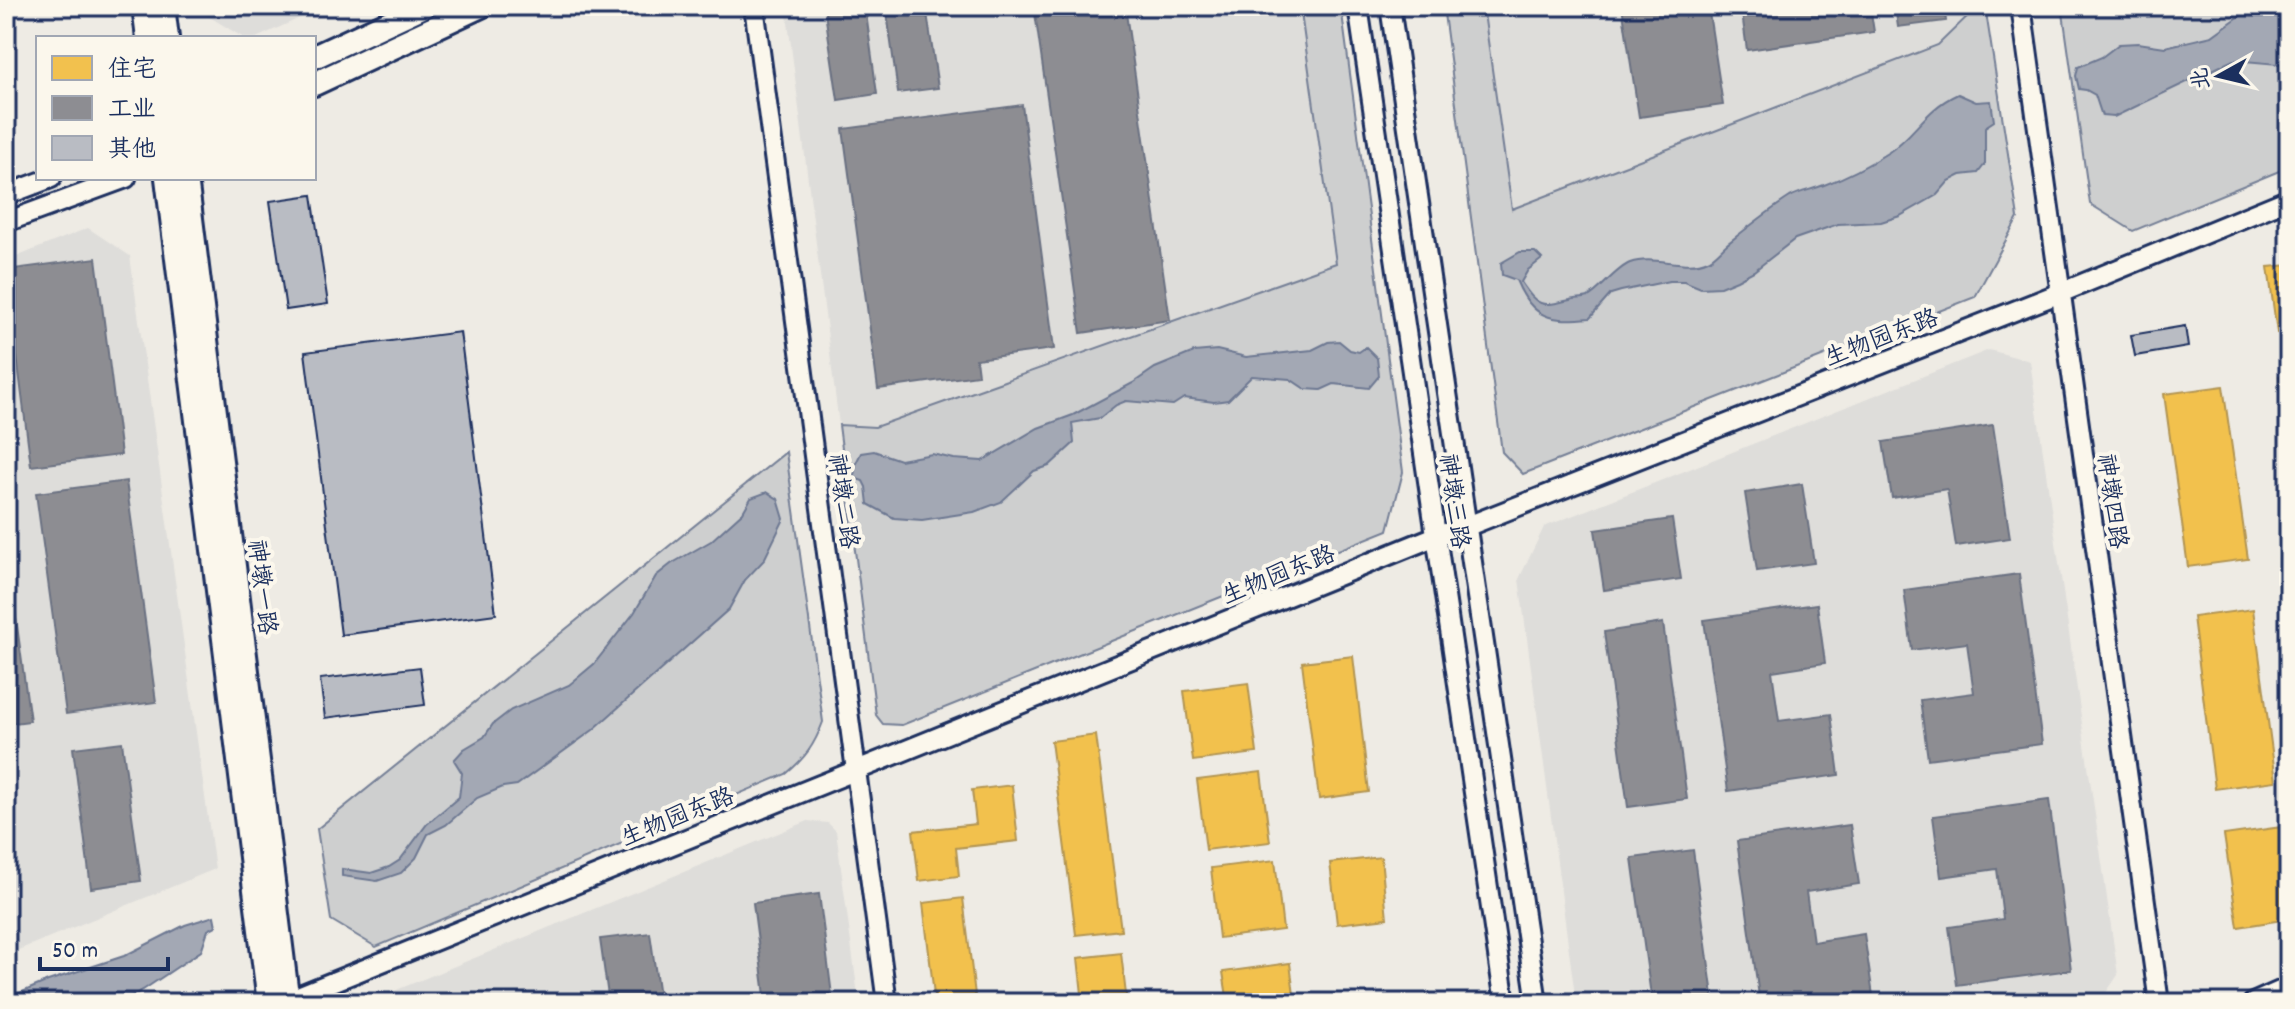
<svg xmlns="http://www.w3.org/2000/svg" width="2295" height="1009" font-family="Dekko,'LXGW WenKai TC',sans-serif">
<rect width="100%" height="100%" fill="#eeebe4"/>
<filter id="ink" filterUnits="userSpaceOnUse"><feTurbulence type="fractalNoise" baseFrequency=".0125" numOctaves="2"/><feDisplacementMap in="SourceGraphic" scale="16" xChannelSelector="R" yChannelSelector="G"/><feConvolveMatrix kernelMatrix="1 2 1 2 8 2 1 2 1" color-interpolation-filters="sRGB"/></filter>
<g filter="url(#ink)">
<path fill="#deddda" d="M204 6H326L256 38H244L205 14Z
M786 6H1300L1336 263 875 427 839 425Z
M1483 6H1978L1939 45 1511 209Z
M88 228 130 256 215 869 6 955V261Z
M1989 350 2030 361 2118 975 2099 1003H1576L1519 579 1544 527Z
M808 821 828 823 836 831 859 1003H374L377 998Z"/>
<path fill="#cecfcf" stroke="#747f96" stroke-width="2" d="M1300 6H1341L1403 472 1388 530 902 725 883 724 876 715 839 425 875 427 1336 263Z
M1443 6H1483L1512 209 1938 45 1978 6H1985L2018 218 1975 297 1523 474 1502 452Z
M2083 6H2289V167L2133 231 2090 204 2063 13Z
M786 452 823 722C814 746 805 758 786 774L376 947 331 920 317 829Z"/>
<path fill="#a3a8b4" stroke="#6d7892" stroke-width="2" d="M2258 6H2289V65L2233 60 2114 117 2102 116 2095 95 2086 90 2079 89 2076 76 2078 67 2102 57 2119 44 2138 43 2165 47 2212 36 2237 18Z
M1958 94 1976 102 1991 101 1994 121 1985 127V164L1978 173 1961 175 1949 181 1937 195 1900 216 1881 222 1838 224 1795 239 1754 271 1737 280 1720 287 1701 288 1684 281H1669L1621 291 1611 294 1590 318C1551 322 1532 319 1516 280L1502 275 1501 263 1520 252H1535L1542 259 1528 270 1521 282C1538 307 1540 307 1570 300 1575 298 1583 299 1588 297 1599 292 1615 269 1630 263 1655 254 1685 271 1708 260 1715 257 1721 249 1727 244 1747 228 1768 211 1790 197 1801 191 1812 190 1824 185 1846 177 1869 165 1889 152 1916 134 1925 109 1958 94Z
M1339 341 1350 350 1359 352 1366 347 1377 358 1379 376 1369 388 1334 384 1321 390 1305 389 1290 379 1252 376 1228 400 1214 402 1184 398 1173 405 1126 401 1116 405 1100 418 1072 423 1074 443 1049 466 1034 471 1001 502 974 512 922 520 894 518 868 504 866 487 863 481 854 478 855 465 861 453 874 451 900 460 932 454 954 459 982 461 1038 428 1073 415 1133 383 1155 368 1194 352 1217 350 1246 357 1312 350 1328 342Z
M767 492 778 499 784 519 764 560 745 580 729 609 593 730 517 785 503 787 477 798 446 825 428 834 416 858 401 873 377 881 342 876V869L371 873 389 867 400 860 427 824 459 797 462 773 454 760 464 749 484 737 493 724 511 710 569 685 594 664 634 613 656 576 671 564 711 541 743 512 751 498Z
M214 916 216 926 208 930 201 951 143 990 124 1000 108 1003H6V999L48 981 124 956 185 925Z"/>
<path fill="#f2c14e" stroke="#b29553" stroke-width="2" d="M2289 265V332L2277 333 2268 267Z
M2289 374V445L2279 376Z
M2223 386 2248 559 2188 567 2164 394Z
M2253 609 2276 781 2215 789 2193 617Z
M1353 656 1369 792 1319 799 1302 662Z
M1248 683 1257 753 1193 761 1184 691Z
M1096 735 1121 930 1076 935 1051 741Z
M1261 772 1270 842 1206 850 1197 780Z
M1012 785 1018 841 956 848 959 876 919 881 913 831 976 824 972 790Z
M2289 826V919L2238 927 2224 835Z
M1381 857 1387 918 1337 924 1330 863Z
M1275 860 1283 930 1219 938 1211 868Z
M963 898 976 1003H935L923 903Z
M1121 953 1127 1003H1083L1078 958Z
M1290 963 1295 1003H1228L1223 972Z"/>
<path fill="#8d8d92" stroke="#6b7182" stroke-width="2" d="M824 6H865L877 94 838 100Z
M886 6H926L938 88 898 93Z
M1034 6H1125L1170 320 1081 333Z
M1622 6H1708L1723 105 1639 117Z
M1741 6H1870L1874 32 1747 50Z
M1895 6H1944L1946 21 1898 27Z
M1022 105 1054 349 976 359 978 375 878 389 843 129Z
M96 258 121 455 31 466 6 270Z
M1993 425 2010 538 1956 546 1947 489 1892 498 1883 442Z
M126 481 156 702 66 714 36 493Z
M1802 484 1814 563 1757 571 1745 493Z
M1672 519 1681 579 1604 590 1595 530Z
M6 545 30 721 6 724Z
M2019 574 2042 744 1928 759 1920 700 1974 693 1967 643 1912 650 1904 590Z
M1817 604 1825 663 1772 671 1779 721 1831 714 1839 775 1728 791 1704 620Z
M1663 623 1687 799 1628 807 1604 632Z
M122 742 141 881 91 888 73 748Z
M2049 800 2071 970 1957 985 1949 927 2003 919 1997 869 1941 877 1933 816Z
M1850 825 1859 884 1806 892 1813 942 1864 934 1873 996 1823 1003H1760L1737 841Z
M1693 850 1714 1003H1652L1632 858Z
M819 894 833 1003H766L753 903Z
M650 933 660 1003H609L600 939Z"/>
<path fill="#b9bcc3" stroke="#1b2f5e" stroke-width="2" d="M312 195 328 304 286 310 270 201Z
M2185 326 2188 347 2135 356 2131 335Z
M460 332 496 614 341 635 305 352Z
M420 667 425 705 325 718 320 679Z"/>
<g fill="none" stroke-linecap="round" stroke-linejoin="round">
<defs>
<path id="minor" d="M754 6 887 1003
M1358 6 1505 1003
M1390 6 1537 1003
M2021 6 2159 1003
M6 195 51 178
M6 222 126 178
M288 1000 1436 536 1465 527 2060 293 2289 199
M2253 1003 2289 987"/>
<path id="major" d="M144 6 148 38
M163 6 167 38
M314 57 424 6
M314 84 481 6
M167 178 269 1003
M186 178 288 1003"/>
</defs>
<use href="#minor" stroke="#1b2f5e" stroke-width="24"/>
<use href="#major" stroke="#1b2f5e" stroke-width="28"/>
<use href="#minor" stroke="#fbf7ec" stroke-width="18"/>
<use href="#major" stroke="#fbf7ec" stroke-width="22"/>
</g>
</g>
<g text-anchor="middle" stroke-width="8" stroke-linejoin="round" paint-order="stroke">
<g font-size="24" fill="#1b2f5e" stroke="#fbf7ec">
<text transform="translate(1881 337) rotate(-21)" y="8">生物园东路</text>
<text transform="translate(844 501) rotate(82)" y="8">神墩二路</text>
<text transform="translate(1455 501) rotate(82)" y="8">神墩三路</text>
<text transform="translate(2113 501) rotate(82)" y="8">神墩四路</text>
<text transform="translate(1278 574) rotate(-22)" y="8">生物园东路</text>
<text transform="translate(263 587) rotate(83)" y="8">神墩一路</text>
<text transform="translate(677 816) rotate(-22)" y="8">生物园东路</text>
</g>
</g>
<rect width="2295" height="1009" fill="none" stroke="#fbf7ec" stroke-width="32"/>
<rect x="16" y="16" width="2263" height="977" fill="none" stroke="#1b2f5e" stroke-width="3" filter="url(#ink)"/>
<rect x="36" y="36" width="280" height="144" fill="#fbf7ec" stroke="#a1a7b3" stroke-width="2"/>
<rect x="52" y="56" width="40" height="24" fill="#f2c14e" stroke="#a1a7b3" stroke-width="2"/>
<text x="108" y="76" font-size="24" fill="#1b2f5e">住宅</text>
<rect x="52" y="96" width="40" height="24" fill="#8d8d92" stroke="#a1a7b3" stroke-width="2"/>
<text x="108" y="116" font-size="24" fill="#1b2f5e">工业</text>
<rect x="52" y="136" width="40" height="24" fill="#b9bcc3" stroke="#a1a7b3" stroke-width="2"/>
<text x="108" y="156" font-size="24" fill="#1b2f5e">其他</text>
<g transform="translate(2219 76) rotate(262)" stroke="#fbf7ec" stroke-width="6" paint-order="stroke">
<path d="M0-6L14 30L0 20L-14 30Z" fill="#1b2f5e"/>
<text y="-12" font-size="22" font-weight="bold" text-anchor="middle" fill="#1b2f5e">北</text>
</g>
<path d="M40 957v12h128v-12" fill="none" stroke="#1b2f5e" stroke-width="4"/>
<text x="52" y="957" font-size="24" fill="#1b2f5e" stroke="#fbf7ec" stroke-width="6" paint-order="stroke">50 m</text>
</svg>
